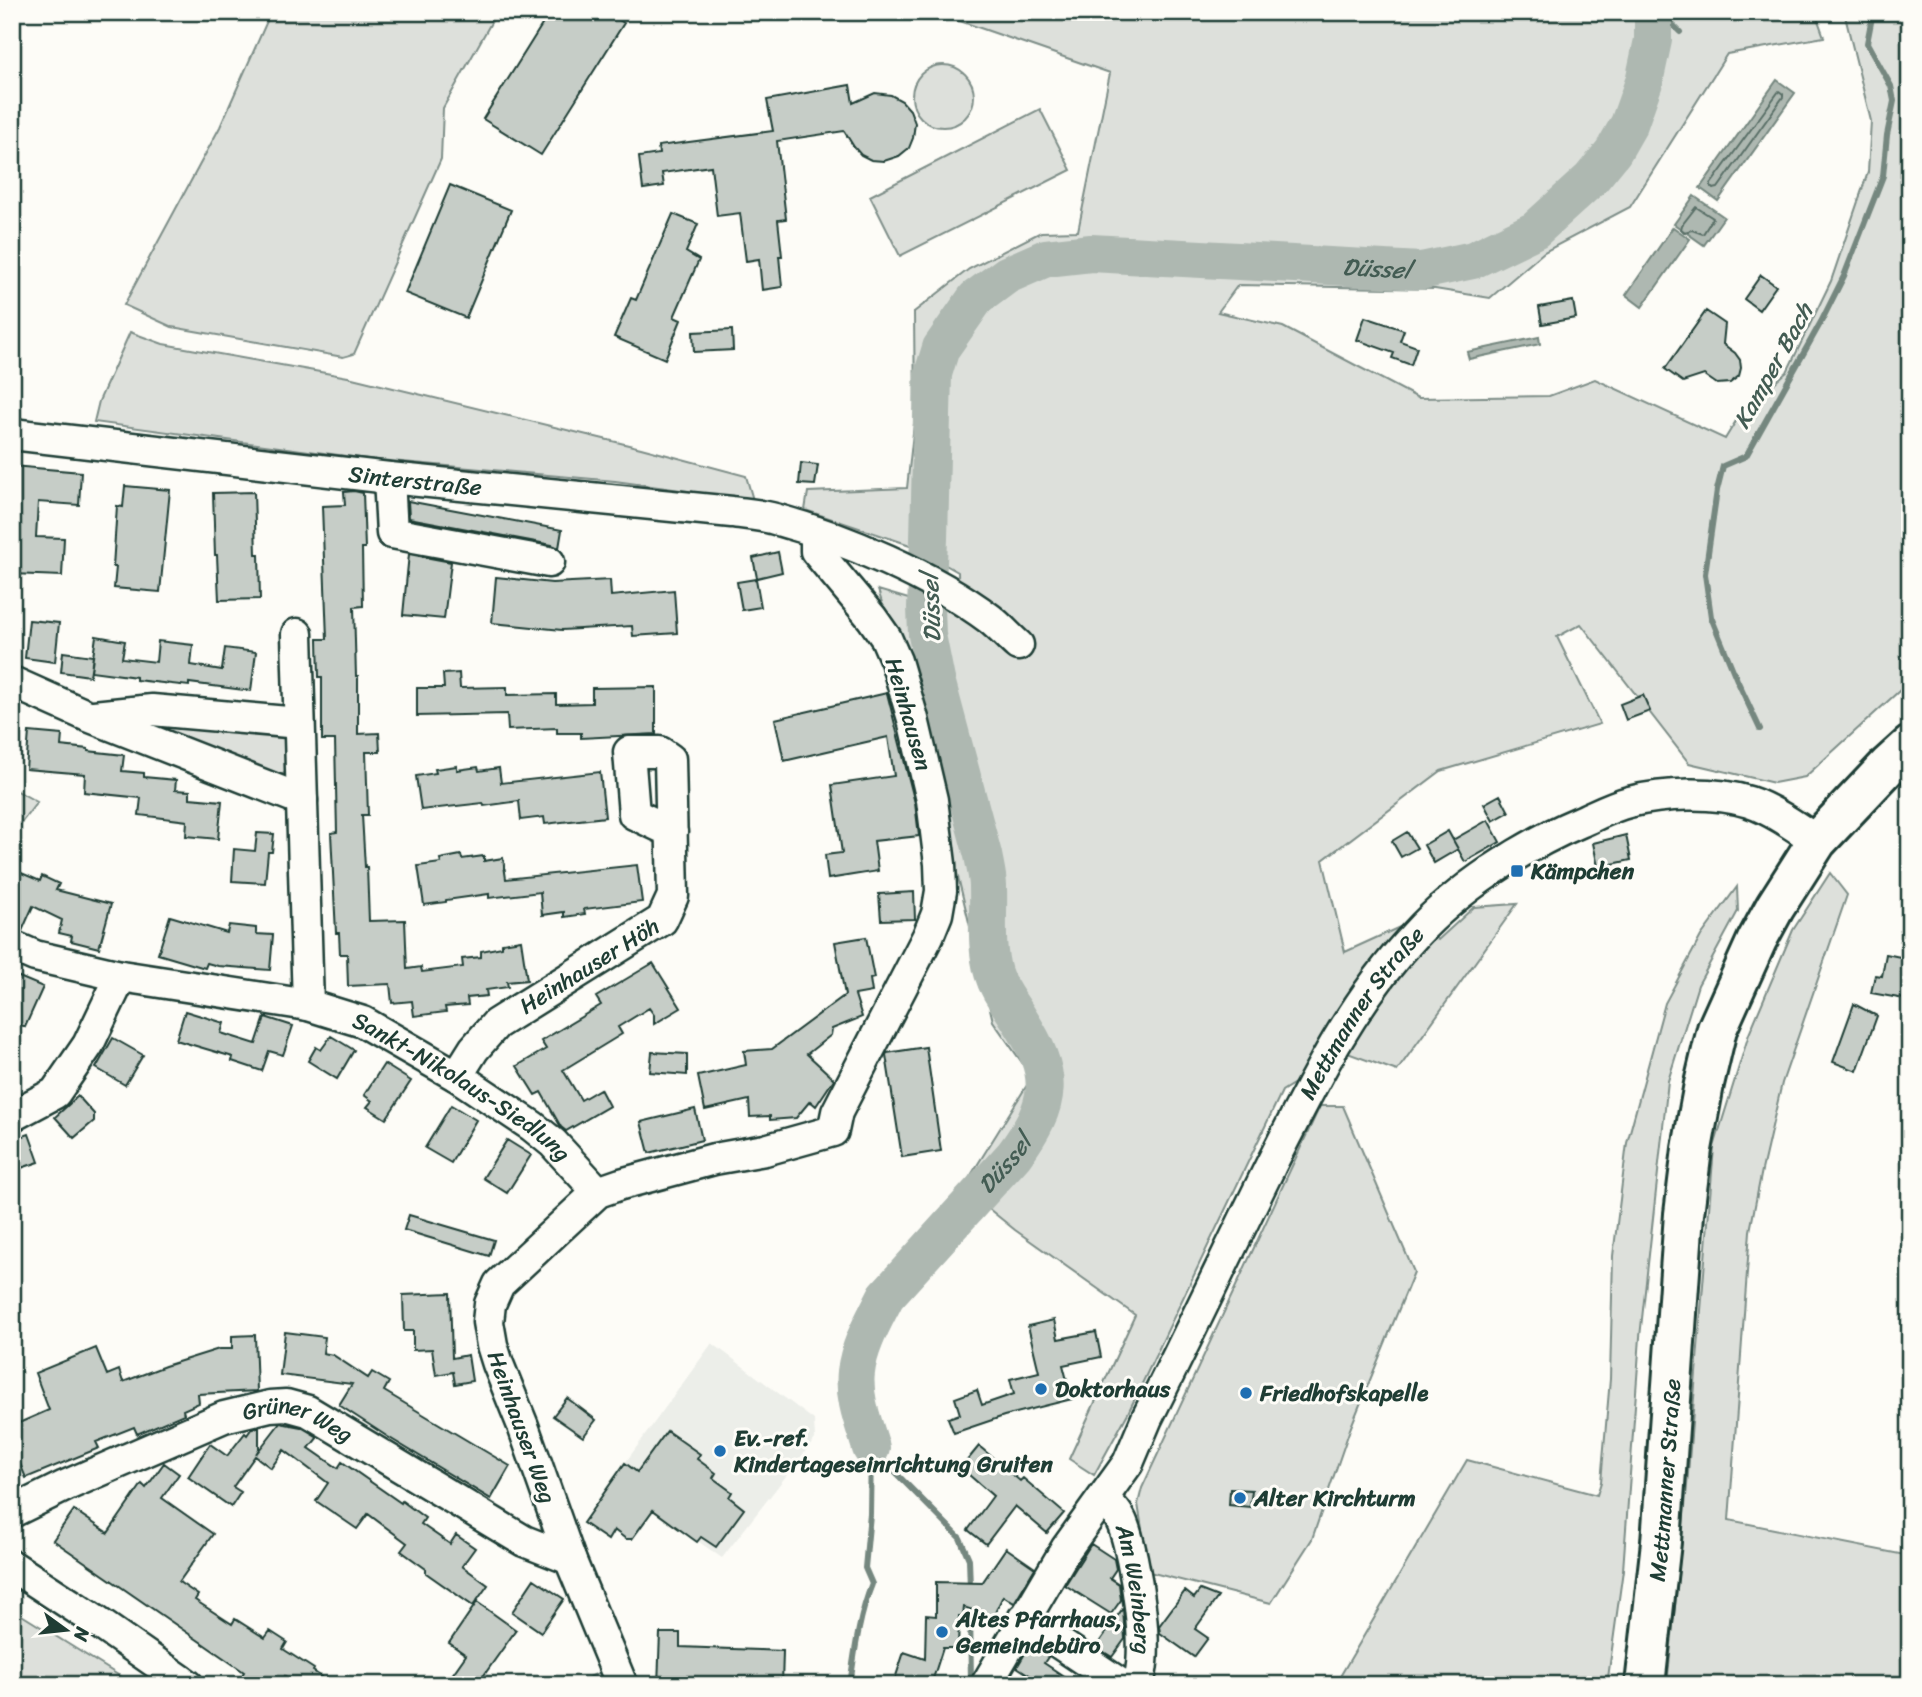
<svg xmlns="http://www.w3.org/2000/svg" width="1922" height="1697" font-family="Sriracha,sans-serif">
<rect width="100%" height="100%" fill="#fdfcf7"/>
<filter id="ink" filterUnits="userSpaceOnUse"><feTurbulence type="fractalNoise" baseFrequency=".0143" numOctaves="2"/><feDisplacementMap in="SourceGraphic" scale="14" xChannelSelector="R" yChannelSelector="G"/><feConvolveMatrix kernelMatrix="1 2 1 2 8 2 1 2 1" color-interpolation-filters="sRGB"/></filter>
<g filter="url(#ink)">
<path fill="#eceee9" d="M712 1343 814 1420 815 1439 722 1558 636 1498 649 1480 625 1463Z"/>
<path fill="#dde0db" stroke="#7e8e88" stroke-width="2" d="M271 12H497L443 108 441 159 354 354 343 357 172 327 124 305 220 127Z
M934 12H1815L1824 37 1727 54 1630 207 1544 252 1490 298 1435 289 1238 285 1218 312 1283 327 1418 398 1549 396 1595 379 1725 439 1742 411 1787 372 1831 281 1868 172 1871 121 1844 12H1910V681L1805 777 1774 783 1689 763 1581 624 1557 637 1600 724 1441 771 1323 860 1345 952 1413 921 1438 940 1474 907 1517 904 1397 1071 1345 1052 1282 1091 1128 1413 1094 1475 1069 1459 1135 1315 1015 1230 963 1188 1032 1077 993 1021 922 729 878 590 959 614 958 572 910 545 805 510 808 492 907 488 915 414 914 312 969 269 1041 232 1078 231 1110 73Z
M912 96a31 31 0 1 1 62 0a31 31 0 1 1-62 0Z
M1040 109 1071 170 900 256 870 196Z
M130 332 163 344 348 377 641 448 746 476 753 500 615 481 368 459 94 422 99 401Z
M155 720 278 734 290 743V767L283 774 273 775 148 725Z
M12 788 37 802 12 835Z
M1830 873 1847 895 1782 1083 1762 1170 1750 1231 1729 1520 1910 1556V1685H1667L1687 1486 1714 1147 1749 1034 1793 930Z
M1737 887 1738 911 1698 985 1668 1081 1640 1337 1623 1570 1607 1685H1335L1467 1460 1597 1495 1601 1482 1610 1379 1613 1256 1627 1143 1665 1003 1701 936Z
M1320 1106H1343L1414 1272 1350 1429 1312 1539 1271 1603 1149 1572 1138 1504 1142 1488Z
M12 1609 134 1685H12Z
M602 1671 609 1685H573Z"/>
<path fill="#aeb8b1" stroke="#75877f" stroke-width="2" d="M1777 80 1795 93 1718 201 1700 188Z
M1694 196 1724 217 1704 245 1674 224Z
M1673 227 1690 239 1642 307 1626 295Z
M1539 337 1540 344 1469 359 1467 352Z"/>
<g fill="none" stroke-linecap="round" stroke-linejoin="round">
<path stroke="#586e66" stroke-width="2" d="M1779 91 1783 94V97L1718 188 1713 189 1711 187V184Z
M1696 207 1713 218 1703 234 1692 230 1684 232 1681 229 1682 225Z"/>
<path stroke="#75877f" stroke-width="6" d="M1660 12 1680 32
M1760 729 1737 680 1711 617 1705 574 1717 490 1723 466 1746 456 1821 322 1844 276 1883 176 1887 135 1894 101 1891 86 1867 43 1873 12
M871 1448 960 1538 969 1559 970 1588
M970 1603 971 1685
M850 1685C855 1650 859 1616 872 1584L865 1568 870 1514 871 1448"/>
<path stroke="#aeb8b1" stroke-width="38" id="s1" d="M871 1448C864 1424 853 1398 856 1372 859 1345 874 1320 886 1296L1014 1155C1053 1102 1055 1075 1019 1019 1010 1004 998 990 993 973 985 945 989 916 988 887 988 877 985 866 983 855L936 680 927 635 926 607 929 539 933 374 941 348 976 298 1007 275 1046 258 1091 253 1421 271 1473 260 1535 230 1591 179 1613 152 1629 124 1644 82 1653 40V12"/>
</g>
<path fill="#c6cdc7" stroke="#1f3d34" stroke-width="2" d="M550 12H606L624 23 541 155 483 119Z
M850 85 853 103 875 93 891 95 902 101 910 110 915 123 913 138 909 148 899 156 884 161 871 160 861 155 854 147 844 131 777 141 786 219 778 220 782 256H779L782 287 762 290 759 259 746 261 740 213 717 216 711 166 662 173 664 186 643 189 639 157 659 154 658 146 773 131 767 100Z
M450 185 511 210 466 318 405 293Z
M673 214 698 224 686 252 699 260 674 317 681 320 665 359 614 337 631 298 636 300Z
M1761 275 1776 286 1759 310 1744 299Z
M1573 301 1576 318 1542 324 1539 307Z
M1706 311 1725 324 1723 344 1735 353 1740 360 1741 368 1739 376 1730 383 1717 384 1704 375 1683 382 1665 369Z
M1365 317 1404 330 1400 341 1417 347 1411 365 1392 358 1394 353 1357 340Z
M732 330 733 350 694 352 693 332Z
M801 463 818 465 815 485 799 484Z
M12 466 81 472 79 505 38 502 36 537 64 538 62 576 12 574Z
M125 486 170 490 160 592 114 588 116 567H113L117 506 123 507Z
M354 491 363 493 365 548H362L363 606 354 607 356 676H358V734L379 733 380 752H366L368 815H362L365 867H367L369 921 405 920 407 969 421 967 422 972 463 967 462 959 481 957V951L502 947V943L521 940 527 980 507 982 508 987 486 990 487 996 467 998 468 1005 445 1007 446 1012 414 1016 412 1001 392 1003 390 984 348 986 347 954H340L339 933H336L331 833 337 832 335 740H322V677H319L318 639H327L322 506 345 505 344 492Z
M254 492 256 554H259L260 599 219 600 217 555H215L213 493Z
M408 501 562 530 559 548 552 545 409 518Z
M778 552 782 572 757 578 753 558Z
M409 554 451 562 444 619 403 615Z
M496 577 552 583 610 580 611 596 674 590 677 633 633 636 632 626 562 630 492 623Z
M756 579 761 607 742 610 737 582Z
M29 620 59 623 55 662 25 658Z
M96 636 125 641 122 658 156 662 158 641 193 645 191 665 222 670 225 648 256 652 251 691 189 683V686L136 680V677L91 671Z
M63 652 93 656 90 676 61 672Z
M459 673 460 688 507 687V695L556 694V704L592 703V688L656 687V734L581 738V733H557V728L508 730 507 714 417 716V688H444L443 674Z
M887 693 915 803 919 836 874 841 878 871 828 879 825 855 842 853 832 785 894 776 888 737 784 761 775 719Z
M1643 695 1650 711 1626 720 1620 704Z
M29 732 62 735 61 746 88 749V751L124 755 122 771 144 773V777L176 780 175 790 190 791V798L222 801 218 839 186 836 187 821 139 815 141 798 84 792 85 774 26 769Z
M457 766V770L478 767 479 771 499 768 501 783 600 772 605 817 545 824 544 817 521 820 519 801 484 806 483 803 421 810 416 776 436 773 435 769Z
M1500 795 1509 812 1493 821 1484 804Z
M1488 820 1500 842 1465 862 1453 840Z
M1448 831 1458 849 1434 863 1424 845Z
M1407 832 1417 848 1401 857 1392 841Z
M257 833 274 834 272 852H268L265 883 232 881 234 849 255 851Z
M1626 835 1631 860 1598 867 1593 843Z
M461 855 462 859 484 856V861L503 858 506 879 637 865 642 902 584 909 585 914 564 917V912L542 915 540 892 489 898V894L446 900V902L424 905 418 866 441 863 440 859Z
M12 869 40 881 42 876 59 884 56 890 111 904 99 948 71 941 72 936 59 933 62 920 33 906 22 931 12 929Z
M914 892 915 919 881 920 879 894Z
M170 916 227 933 229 925 256 928V934L273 935 270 970 218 966 207 963 205 968 158 954Z
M866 937 874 978 870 979 872 992 855 995 862 1017 832 1029 831 1035 807 1054 834 1079 816 1106 810 1101 796 1118 770 1120V1116L750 1117 749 1100 705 1110 698 1076 746 1065 744 1051 772 1049 845 995 835 942Z
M1886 954 1910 959V1000L1871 993 1875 975 1882 976Z
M653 963 681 1008 654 1024V1015L649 1008 618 1027 622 1034 563 1070 581 1100 600 1089 609 1106 566 1131 561 1127 541 1092 535 1095 517 1066 546 1049 541 1041 601 1005 596 997Z
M12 974 43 987 25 1027 12 1020Z
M1854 1004 1877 1016 1857 1071 1833 1062Z
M185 1011 224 1023 221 1033 256 1044 265 1017 293 1026 283 1055 269 1051 262 1071 232 1061 233 1057 176 1040Z
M331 1036 354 1050 337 1079 308 1061 316 1047 321 1050Z
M113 1038 143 1055 125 1085 96 1068Z
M926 1047 941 1151 902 1157 886 1055 887 1053Z
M652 1052 687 1054V1075L650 1072Z
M384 1064 411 1081 386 1119 367 1107 372 1101 364 1095Z
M78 1096 94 1114V1121L74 1138 55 1117Z
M451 1105 476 1120 451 1163 425 1148Z
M695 1109 702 1140 649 1153 641 1122Z
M29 1134 39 1162 12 1171V1140Z
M507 1140 531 1155 507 1193 483 1178Z
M409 1215 494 1240 489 1256 404 1230Z
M450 1293 452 1358 468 1355 472 1381 455 1384 453 1372 436 1375 432 1349 413 1350V1331H404L403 1295Z
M1054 1320 1058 1339 1096 1332 1101 1357 1063 1365 1072 1399 1004 1416 954 1433 948 1418 960 1414 955 1398 977 1390 982 1405 1014 1394 1010 1379 1039 1372 1028 1326Z
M285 1332 325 1337 323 1353 333 1355 368 1378 372 1372 389 1382 384 1391 510 1466 491 1499 388 1437 339 1405 352 1384 280 1375Z
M255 1335 257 1391 198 1394 199 1403 183 1410 184 1414 137 1434 134 1427 96 1442 99 1448 26 1478 12 1445V1426L49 1410 35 1373 96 1348 107 1375 119 1370 123 1382 165 1366 219 1349H232V1336Z
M567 1398 596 1420 583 1437 553 1416Z
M280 1423 301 1427 318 1437 309 1448 338 1468 342 1462 401 1503 402 1501 425 1518 421 1524 450 1544 456 1535 475 1548 462 1566 488 1585 473 1606 426 1573V1569L401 1551 407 1543 368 1514 357 1529 316 1501 328 1483 284 1450 271 1468 255 1456 233 1487 241 1492 231 1507 188 1477 210 1444 227 1456 245 1433 247 1435 252 1428 259 1427V1449L256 1454Z
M667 1431 700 1454 697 1459 716 1473 713 1478 732 1492 729 1497 744 1509 716 1547 701 1537 697 1542 653 1510 632 1539H626L614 1530 608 1540 583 1523 625 1463 637 1472Z
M979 1446 1020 1481 1023 1478 1064 1513 1047 1533 1015 1506 986 1544 968 1530 993 1496 961 1468Z
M164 1463 179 1474 162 1498 213 1534 179 1582 198 1595 195 1600 232 1624 235 1619 265 1638 270 1631 287 1642 283 1649 314 1669 313 1671 333 1685H299L285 1676 280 1685H258L242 1675 244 1672 53 1540 74 1510 108 1533 142 1484 146 1488Z
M1230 1489 1252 1490 1250 1507 1229 1505Z
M1091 1544 1114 1559 1116 1569 1110 1578 1119 1584 1121 1600 1111 1614 1065 1585Z
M1006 1548 1035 1568 1014 1603 1003 1596 993 1617 964 1607 963 1616H959L958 1648H943L931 1685H893L904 1652 925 1659 926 1615 936 1616V1582L982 1583Z
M534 1579 564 1599 541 1632 512 1612Z
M1200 1590 1218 1597 1195 1629 1208 1638 1194 1657 1160 1633 1159 1626 1185 1591 1194 1598Z
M477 1602 516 1630 477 1685H445L466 1655 449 1643Z
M1123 1608 1125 1639 1112 1657 1096 1647Z
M660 1633H680V1647L783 1651 782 1685H658Z
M1030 1645 1048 1657 1044 1663 1077 1685H1045L1017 1667Z"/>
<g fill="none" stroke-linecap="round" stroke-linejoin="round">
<defs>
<g id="minor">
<path id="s2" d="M12 434 389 478 732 512C746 514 761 515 775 519 844 538 933 576 990 619 1000 627 1009 637 1018 645"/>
<path d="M389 478 392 533 549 562"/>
<path d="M297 634 308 1005"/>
<path d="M12 682 88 716 302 800"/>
<path d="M94 716 152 710 299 723"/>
<path id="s3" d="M12 946 35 956 121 976 308 1005 363 1022 457 1076 532 1126 553 1143 598 1192"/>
<path id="s4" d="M457 1076 474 1049 496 1024 662 920 673 896 670 759 660 752H629L634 814 672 832"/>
<path d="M12 1116 55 1093 88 1045 121 976"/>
<path id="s5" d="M1104 1499C1112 1507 1119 1514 1123 1525 1134 1553 1153 1661 1136 1685"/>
<path id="s6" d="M12 1512 65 1486 224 1417 270 1406 286 1405 308 1411 524 1541 570 1559"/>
<path d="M12 1566 96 1621 188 1685"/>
<path d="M1023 1619 1122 1685"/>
<path d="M622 1685 570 1559 523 1426 498 1364 492 1345 488 1322 490 1304 499 1284 598 1192 621 1184 714 1159 765 1150 833 1131 837 1112 928 936 937 914 941 891 940 864 932 800 913 719 896 661 886 638 872 618 816 551V532"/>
<path id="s7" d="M986 1685 1066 1549 1128 1463 1147 1418C1189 1335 1229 1250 1270 1167 1311 1086 1352 1001 1415 935 1457 889 1523 846 1580 822 1596 815 1612 806 1629 802 1664 793 1714 791 1749 802 1771 809 1798 828 1817 841"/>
</g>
<g id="major">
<path id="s8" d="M1645 1685 1661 1542 1684 1214 1692 1149 1704 1084 1717 1029 1757 940 1775 907 1817 841 1889 765 1910 746"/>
</g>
</defs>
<use href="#minor" stroke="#1f3d34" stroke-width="35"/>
<use href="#major" stroke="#1f3d34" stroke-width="44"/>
<use href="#minor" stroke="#fdfcf7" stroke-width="30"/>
<use href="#major" stroke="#fdfcf7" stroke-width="38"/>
</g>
</g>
<g fill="#1f6fb2" stroke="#fdfcf7" stroke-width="2.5">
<rect x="1510" y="864" width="14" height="14" rx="3.5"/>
<circle cx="1041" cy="1389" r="7"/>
<circle cx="1246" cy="1393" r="7"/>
<circle cx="720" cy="1451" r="7"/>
<circle cx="1240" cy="1498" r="7"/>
<circle cx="942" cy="1632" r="7"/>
</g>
<g text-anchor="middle" stroke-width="6" stroke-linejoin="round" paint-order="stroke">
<g font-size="23" fill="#1f3d34" stroke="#fdfcf7">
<text dy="8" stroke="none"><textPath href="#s2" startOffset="406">Sinterstraße</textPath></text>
<text transform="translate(909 714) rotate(74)" y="8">Heinhausen</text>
<text dy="8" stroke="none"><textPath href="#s4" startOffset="175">Heinhauser Höh</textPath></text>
<text dy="8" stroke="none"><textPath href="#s7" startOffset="772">Mettmanner Straße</textPath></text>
<text dy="8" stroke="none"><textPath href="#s3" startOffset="478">Sankt-Nikolaus-Siedlung</textPath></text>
<text transform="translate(522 1427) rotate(70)" y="8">Heinhauser Weg</text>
<text dy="8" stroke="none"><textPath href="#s6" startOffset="310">Grüner Weg</textPath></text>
<text dy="8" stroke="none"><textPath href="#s8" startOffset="206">Mettmanner Straße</textPath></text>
<text dy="8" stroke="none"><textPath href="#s5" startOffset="98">Am Weinberg</textPath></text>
</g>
<g font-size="23" font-weight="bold" fill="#1f3d34" stroke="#fdfcf7" text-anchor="start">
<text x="1531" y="879">Kämpchen</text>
<text x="1055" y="1397">Doktorhaus</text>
<text x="1260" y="1401">Friedhofskapelle</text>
<text x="734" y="1446">Ev.-ref.<tspan x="734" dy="26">Kindertageseinrichtung Gruiten</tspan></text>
<text x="1254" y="1506">Alter Kirchturm</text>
<text x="956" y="1627">Altes Pfarrhaus,<tspan x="956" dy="26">Gemeindebüro</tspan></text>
</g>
<g font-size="24" font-style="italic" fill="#435c53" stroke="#fdfcf7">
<text dy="8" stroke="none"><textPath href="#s1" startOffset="1661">Düssel</textPath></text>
<text transform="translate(1773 366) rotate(-61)" y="8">Kamper Bach</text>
<text transform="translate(931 608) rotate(-92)" y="8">Düssel</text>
<text dy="8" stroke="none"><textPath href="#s1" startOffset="338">Düssel</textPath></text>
</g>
</g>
<rect width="1922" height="1697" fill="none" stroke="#fdfcf7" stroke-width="42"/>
<rect x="21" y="21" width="1880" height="1655" fill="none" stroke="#1f3d34" stroke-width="2.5" filter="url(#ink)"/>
<g transform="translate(66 1630) rotate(105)" stroke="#fdfcf7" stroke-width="5" paint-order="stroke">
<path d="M0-5L12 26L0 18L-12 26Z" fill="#1f3d34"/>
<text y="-10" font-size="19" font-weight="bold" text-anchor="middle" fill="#1f3d34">N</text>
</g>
</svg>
